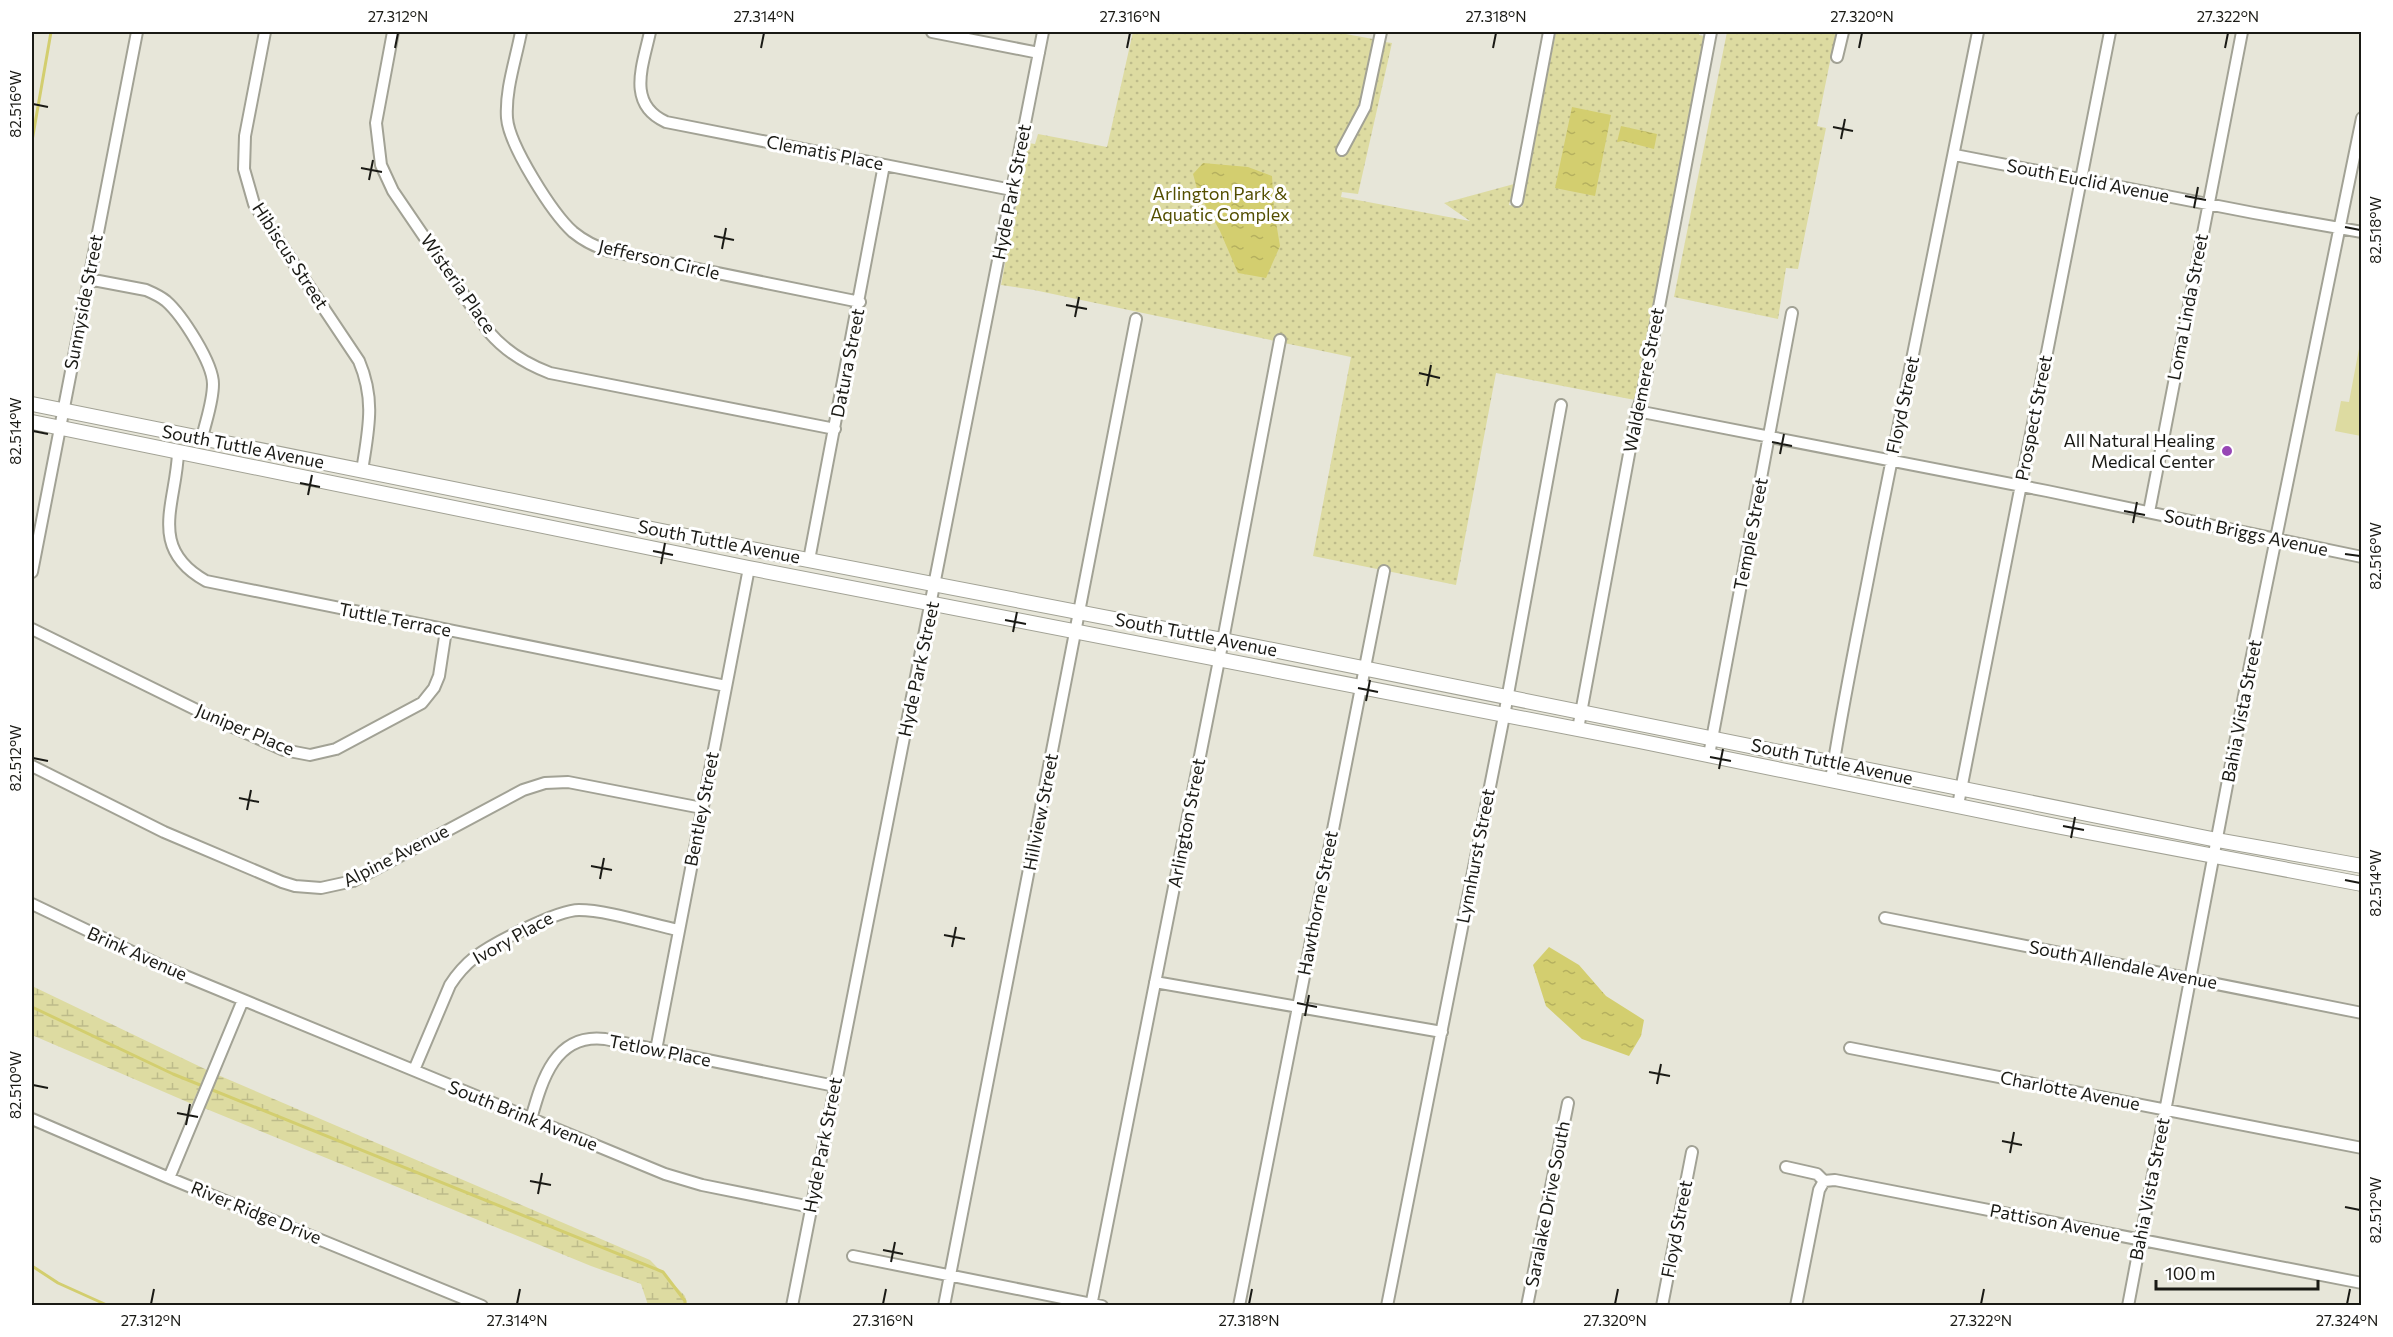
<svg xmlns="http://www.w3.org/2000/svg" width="2393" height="1337" font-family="Commissioner,sans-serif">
<defs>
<pattern id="wetland-marsh" width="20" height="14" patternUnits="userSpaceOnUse" patternTransform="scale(1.5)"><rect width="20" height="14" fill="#dddba1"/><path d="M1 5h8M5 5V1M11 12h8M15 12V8" fill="none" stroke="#bdbb8a"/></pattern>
<pattern id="park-dots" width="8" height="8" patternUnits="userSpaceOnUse" patternTransform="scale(1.5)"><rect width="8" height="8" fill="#dddba1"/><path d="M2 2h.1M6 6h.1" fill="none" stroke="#bdbb8a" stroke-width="1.8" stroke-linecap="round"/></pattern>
<pattern id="water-ripples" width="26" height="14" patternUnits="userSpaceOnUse" patternTransform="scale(1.5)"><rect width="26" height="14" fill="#d3ce6f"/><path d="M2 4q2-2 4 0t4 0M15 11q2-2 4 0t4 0" fill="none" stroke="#b5b05f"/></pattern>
</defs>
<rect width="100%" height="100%" fill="#e7e6d9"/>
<path fill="#dddba1" d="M2361 338V436L2335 431 2341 401 2349 402Z"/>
<path fill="url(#wetland-marsh)" d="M32 986 207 1070 192 1104 32 1035Z
M218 1075 650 1260 685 1296 687 1305H648L641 1284 591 1266 204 1108Z"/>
<path fill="url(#park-dots)" d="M1133 32H1335L1373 39 1353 143 1371 109 1385 42 1392 43 1358 194 1342 192 1341 197 1470 221 1444 203 1514 184 1509 205 1522 207 1556 32H1699V35L1704 36 1635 400 1496 373 1456 585 1313 556 1351 357 1034 290 1001 285 1028 143 1035 144 1038 134 1107 147Z
M1727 32H1836L1817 126 1826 128 1798 269 1786 268 1778 319 1674 297Z"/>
<path fill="url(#water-ripples)" d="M1572 107 1611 115 1595 196 1555 188Z
M1621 126 1657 134 1654 149 1623 141 1617 142Z
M1203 163 1248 167 1272 176 1274 210 1280 246 1266 278 1238 273 1220 231 1198 192 1193 174Z
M1549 947 1579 965 1606 996 1644 1020 1641 1036 1629 1056 1582 1039 1546 1006 1533 965Z"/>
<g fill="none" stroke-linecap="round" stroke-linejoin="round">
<path stroke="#d3ce6f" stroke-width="3" d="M32 141 51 32
M32 1007 173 1074 663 1272 685 1301V1306
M32 1266 58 1283 109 1306"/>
<defs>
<path id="minor" d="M265 32 245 136 244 169 254 204 359 361C376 401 368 431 362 471
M393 32 376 123 381 165 393 191 489 332C506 352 526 364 550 373L835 429
M521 32C516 59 505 90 507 118 509 145 552 213 573 232 584 241 596 247 609 251L860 302
M650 32C643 65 626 104 666 122L1012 190
M932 32 1039 53
M1837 57 1843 32
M1342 150 1365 107 1381 32
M1955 155 2254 213 2362 232
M1517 201 1549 32
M88 279 146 290C153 293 160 296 166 301 182 315 213 363 213 384 213 402 206 420 202 438
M1637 411 2047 491 2362 557
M178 453C176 504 147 548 206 581L726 686
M2149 512 2242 32
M809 560 884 165
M32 572 137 32
M32 629 215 719 284 750 310 755 336 749 422 703 434 688 439 676 446 630
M1578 729 1637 411 1642 397 1711 32
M1709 755 1792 313
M32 766 164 832 282 882 295 886 321 888 353 881 523 790 545 783 568 782 702 808
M1831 780C1843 700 1860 622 1875 543 1909 372 1945 202 1978 32
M1958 805 2110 32
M32 904 166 968 665 1174 702 1185 811 1207
M1885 918 2362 1013
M1155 982 1442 1032
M1850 1048 2362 1148
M656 1050 749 568
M414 1070 450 985C457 974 465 965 475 957 492 944 557 910 579 910 606 910 650 924 678 930
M32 1119 169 1178 482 1306
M531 1119C542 1080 555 1033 605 1039L835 1086
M1786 1167 1817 1174 1824 1181 1835 1180 2362 1283
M169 1178 243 1000
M853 1256 1102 1306
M792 1306C876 881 963 457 1043 32
M944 1306 1136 319
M1091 1306 1223 640 1280 340
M1239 1306 1384 571
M1387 1306 1504 716 1561 405
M1527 1306 1568 1103
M1662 1306 1692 1152
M1796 1306 1819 1190 1824 1181
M2128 1306 2247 680 2362 118"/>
<path id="major" d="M32 404 746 548 1223 640 2217 840 2362 866
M32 422 749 568 1639 741 2061 827 2362 884"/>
</defs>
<use href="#minor" stroke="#a2a295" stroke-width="14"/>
<use href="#major" stroke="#a2a295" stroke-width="16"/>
<use href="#minor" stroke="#fff" stroke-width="10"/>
<use href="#major" stroke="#fff" stroke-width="14"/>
</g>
<path fill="none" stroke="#1a1a15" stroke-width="2" d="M395 48 398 33M761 48 764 33M1127 48 1130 33M1493 48 1496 33M1859 48 1862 33M2225 48 2228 33M33 104 48 107M1833 127 1853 131M1841 139 1845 119M361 168 382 172M369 180 373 160M2185 196 2206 200M2194 208 2198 187M2345 227 2360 230M714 236 734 240M722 249 726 228M1066 305 1087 309M1075 317 1079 297M1419 373 1440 378M1427 386 1431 365M33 431 48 434M1772 442 1792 446M1780 454 1784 434M300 483 320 487M308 495 312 475M2124 511 2145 515M2133 523 2137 502M653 551 673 555M2345 554 2360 556M661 564 665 543M1005 620 1026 624M1013 632 1017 612M1358 688 1378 692M1366 701 1370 680M1710 757 1731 761M33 758 48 761M1719 769 1723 749M239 798 259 802M247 810 251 790M2063 826 2084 830M2071 838 2075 817M591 866 612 870M600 879 604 858M2345 880 2360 883M944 935 965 939M952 947 956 927M1297 1003 1317 1007M1305 1016 1309 995M1649 1072 1670 1076M1657 1084 1661 1064M33 1085 48 1088M177 1113 198 1117M186 1125 190 1104M2002 1141 2022 1145M2010 1153 2014 1132M530 1181 551 1185M538 1194 542 1173M2345 1207 2360 1210M883 1250 903 1254M891 1262 895 1242M151 1304 154 1289M517 1304 520 1289M883 1304 886 1289M1249 1304 1252 1289M1615 1304 1618 1289M1981 1304 1984 1289M2347 1304 2350 1289"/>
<circle fill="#9746b5" stroke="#fff" stroke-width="2" cx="2227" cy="451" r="6"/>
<g text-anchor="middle" stroke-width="6" stroke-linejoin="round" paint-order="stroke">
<g font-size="18" fill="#1a1a15" stroke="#fff">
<text transform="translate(825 153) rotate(11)" y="6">Clematis Place</text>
<text transform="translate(2088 181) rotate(11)" y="6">South Euclid Avenue</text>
<text transform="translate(1012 192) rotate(-79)" y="6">Hyde Park Street</text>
<text transform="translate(290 256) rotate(57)" y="6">Hibiscus Street</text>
<text transform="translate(659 260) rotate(13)" y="6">Jefferson Circle</text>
<text transform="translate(458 284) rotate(55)" y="6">Wisteria Place</text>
<text transform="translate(84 302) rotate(-79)" y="6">Sunnyside Street</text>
<text transform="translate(2188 307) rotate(-79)" y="6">Loma Linda Street</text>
<text transform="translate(848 363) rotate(-79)" y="6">Datura Street</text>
<text transform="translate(1644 380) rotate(-79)" y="6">Waldemere Street</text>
<text transform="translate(1903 405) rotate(-78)" y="6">Floyd Street</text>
<text transform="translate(2034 418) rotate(-79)" y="6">Prospect Street</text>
<text transform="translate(243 447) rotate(11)" y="6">South Tuttle Avenue</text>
<text transform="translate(2246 533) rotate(12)" y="6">South Briggs Avenue</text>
<text transform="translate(1751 534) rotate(-79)" y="6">Temple Street</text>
<text transform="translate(719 542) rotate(11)" y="6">South Tuttle Avenue</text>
<text transform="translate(395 620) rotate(11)" y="6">Tuttle Terrace</text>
<text transform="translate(1196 635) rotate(11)" y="6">South Tuttle Avenue</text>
<text transform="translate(919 669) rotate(-78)" y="6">Hyde Park Street</text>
<text transform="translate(2242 711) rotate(-79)" y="6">Bahia Vista Street</text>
<text transform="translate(245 730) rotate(23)" y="6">Juniper Place</text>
<text transform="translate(1832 762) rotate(12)" y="6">South Tuttle Avenue</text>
<text transform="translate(702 809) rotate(-79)" y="6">Bentley Street</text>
<text transform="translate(1041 812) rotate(-79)" y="6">Hillview Street</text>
<text transform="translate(1187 823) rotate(-79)" y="6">Arlington Street</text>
<text transform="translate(396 856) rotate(-27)" y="6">Alpine Avenue</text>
<text transform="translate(1476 856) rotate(-79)" y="6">Lynnhurst Street</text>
<text transform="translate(1318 903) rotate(-79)" y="6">Hawthorne Street</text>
<text transform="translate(513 938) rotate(-29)" y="6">Ivory Place</text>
<text transform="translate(137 954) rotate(24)" y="6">Brink Avenue</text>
<text transform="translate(2123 965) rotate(11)" y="6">South Allendale Avenue</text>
<text transform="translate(660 1051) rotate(11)" y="6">Tetlow Place</text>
<text transform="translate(2070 1091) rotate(11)" y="6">Charlotte Avenue</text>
<text transform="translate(523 1116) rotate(22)" y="6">South Brink Avenue</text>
<text transform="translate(823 1145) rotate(-79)" y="6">Hyde Park Street</text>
<text transform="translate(2150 1189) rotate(-79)" y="6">Bahia Vista Street</text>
<text transform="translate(1548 1204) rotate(-79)" y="6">Saralake Drive South</text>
<text transform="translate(256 1213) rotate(22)" y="6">River Ridge Drive</text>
<text transform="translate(2055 1223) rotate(11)" y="6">Pattison Avenue</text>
<text transform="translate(1677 1229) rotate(-79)" y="6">Floyd Street</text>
</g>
<g font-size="18" fill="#534e00" stroke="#fff">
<text x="1220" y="200">Arlington Park &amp;<tspan x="1220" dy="21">Aquatic Complex</tspan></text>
</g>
<g font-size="18" fill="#1a1a15" stroke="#fff" text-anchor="end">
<text x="2215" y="447">All Natural Healing<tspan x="2215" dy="21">Medical Center</tspan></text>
</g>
</g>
<rect width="2393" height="1337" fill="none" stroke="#ffffff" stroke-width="66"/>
<path d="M2156 1280v9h162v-9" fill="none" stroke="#1a1a15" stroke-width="3"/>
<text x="2165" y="1280" font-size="18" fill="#1a1a15" stroke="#ffffff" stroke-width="4.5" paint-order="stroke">100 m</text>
<rect x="33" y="33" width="2327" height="1271" fill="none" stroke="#1a1a15" stroke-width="2"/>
<g font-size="15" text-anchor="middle" fill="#1a1a15">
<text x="398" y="22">27.312°N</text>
<text x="764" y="22">27.314°N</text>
<text x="1130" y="22">27.316°N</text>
<text x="1496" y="22">27.318°N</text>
<text x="1862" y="22">27.320°N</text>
<text x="2228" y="22">27.322°N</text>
<text transform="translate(16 104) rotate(-90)" y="5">82.516°W</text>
<text transform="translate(2376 230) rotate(-90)" y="5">82.518°W</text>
<text transform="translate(16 431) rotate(-90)" y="5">82.514°W</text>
<text transform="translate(2376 556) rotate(-90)" y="5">82.516°W</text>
<text transform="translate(16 758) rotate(-90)" y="5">82.512°W</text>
<text transform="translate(2376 883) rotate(-90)" y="5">82.514°W</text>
<text transform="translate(16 1085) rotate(-90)" y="5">82.510°W</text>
<text transform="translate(2376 1210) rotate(-90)" y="5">82.512°W</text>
<text x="151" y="1326">27.312°N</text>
<text x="517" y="1326">27.314°N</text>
<text x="883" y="1326">27.316°N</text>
<text x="1249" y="1326">27.318°N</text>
<text x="1615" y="1326">27.320°N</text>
<text x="1981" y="1326">27.322°N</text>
<text x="2347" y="1326">27.324°N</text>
</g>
</svg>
